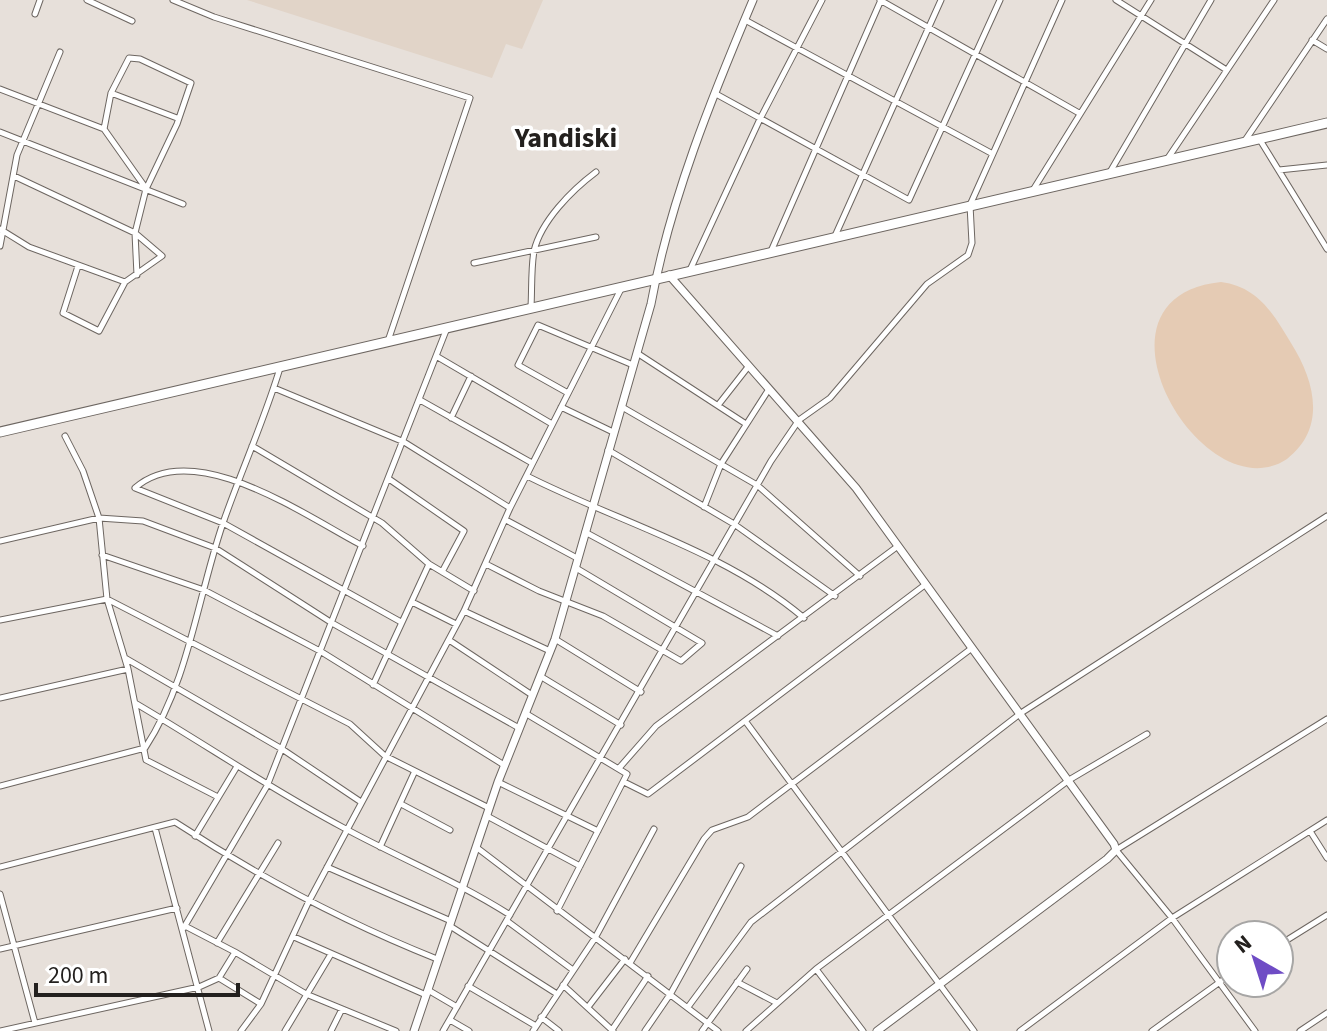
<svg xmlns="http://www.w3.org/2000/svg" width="1327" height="1031" font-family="'Source Sans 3',sans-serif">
<rect width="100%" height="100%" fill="#e7e0da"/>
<path fill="#e1d4c8" d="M247 0H543L522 49 506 44 492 78Z"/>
<path fill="#e5cbb4" d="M1221 282C1258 287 1273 313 1291 343 1315 381 1327 428 1287 459 1203 515 1075 297 1221 282Z"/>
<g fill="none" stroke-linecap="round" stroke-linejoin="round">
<defs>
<path id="minor" d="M87 0 132 21
M173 0 214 17 470 98 388 341
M880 0 1079 113
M1116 0 1225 69
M35 14 40 0
M745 20 991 153
M1312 40 1327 49
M0 89 104 129 145 187
M111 93 177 118
M716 94 909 200 1000 0
M104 129 111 93 129 58 140 59 191 83 177 124 146 189 135 233 137 275
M0 132 183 204
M1260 140 1327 249
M1244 142 1327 19
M1168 158 1274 0
M1279 170 1327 165
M1110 172 1211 0
M14 176 135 233 162 256 125 282 99 331 63 313 78 266
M1033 190 1151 0
M0 229 29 247 125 282
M835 236 941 0
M0 246 17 155 60 52
M772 249 881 0
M474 263 596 237
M690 270 760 119 822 0
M531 307C532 289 531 268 534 251 541 221 572 190 596 172
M637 353 746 424
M436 356 552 424
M274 388 404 442 510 508
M568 393 518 365 538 325 633 365
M420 400 532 463
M719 404 748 367
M561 407 613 432
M622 407 757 485 860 576
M451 418 471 376
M65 436 83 471 99 518 107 599 128 669 146 760 218 797
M252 446 382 523 429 564 474 591
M608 450 734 524 835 596
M527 476C618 522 725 551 804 618
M389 479 464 531 442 572
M704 507 721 464 769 389
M506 520 577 558
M585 532 778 636
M0 541 99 518 143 521 215 548 332 623 519 728
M363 546C307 517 194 436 135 488L223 523 401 622
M102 555 204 590 320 651 504 765
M486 564 539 591 603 616 681 661 702 643 576 568
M412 602 456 624
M464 611 550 651
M0 620 107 599 350 724 385 756 489 808
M555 639 641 692
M449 640 532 695
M125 658 282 749 361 802
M540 676 621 725
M373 685 429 564
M0 698 128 669
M135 703C205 744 272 790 344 828 399 858 457 881 510 915
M525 713 627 774 557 911
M746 722 974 1031
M620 767 656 726 898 546
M498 782 598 831
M624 782 648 794 926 584
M0 786 145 748C189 681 197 599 223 523 241 471 264 421 280 368
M401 804 450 830
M487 816 580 866
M155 828 209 1031
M1310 831 1327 858
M195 836 236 768
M380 847 414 773
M476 847 718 1031
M0 867 175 822C259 877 344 922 437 959
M327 867 451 921
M0 894 35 1023
M507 921 573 970
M185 926 235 952
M450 926 557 994
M183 929 267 786 447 328
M294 937 426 995
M217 943 278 843
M1279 945 1327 915
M0 949 177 908
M630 963 704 839 712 830 748 817 972 648
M816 969 863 1031
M219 978 261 1004
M737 982 777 1003
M563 985 613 1031
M468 986 536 1026
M428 990 457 1007
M588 1007 625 959
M688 1007 751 922 1021 713 1327 516
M541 1017 559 1031
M450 1020 469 1031
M612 1030 648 976
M0 1031 199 987 219 978 235 952 306 994 396 1031
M241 1031 261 1004 308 903 464 611 510 508 622 287
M285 1031 331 954
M331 1031 342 1009
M443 1031 771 461 799 420 830 398 927 284 968 255 972 243 970 205 1062 0
M533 1031 595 938 654 829
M645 1031 671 993 741 866
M702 1031 747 969
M746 1031 816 969 1069 780 1147 734
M1020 1031 1172 918 1327 820
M1152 1031 1231 974
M1255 1031 1172 918 1116 850 1327 719
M1300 1031 1327 1013"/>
<path id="tertiary" d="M669 275 856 488 1114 844 1116 850 1107 859 877 1031
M414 1031 498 782 555 639 651 304C670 200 712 97 753 0"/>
<path id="primary" d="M0 432 1327 123"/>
</defs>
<use href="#minor" stroke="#6d6661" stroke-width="7"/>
<use href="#tertiary" stroke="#6d6661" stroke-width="9"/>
<use href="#primary" stroke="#6d6661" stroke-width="11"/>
<use href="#minor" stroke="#fff" stroke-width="5"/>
<use href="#tertiary" stroke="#fff" stroke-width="7"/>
<use href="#primary" stroke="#fff" stroke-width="9"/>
</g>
<g text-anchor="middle" stroke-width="7" stroke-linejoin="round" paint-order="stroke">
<g font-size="28" font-weight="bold" fill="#23201e" stroke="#fff">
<text x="566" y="147">Yandiski</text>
</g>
</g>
<g transform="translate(1255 959) rotate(321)"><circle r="38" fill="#ffffff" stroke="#a7a6a5" stroke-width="2"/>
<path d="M0-6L14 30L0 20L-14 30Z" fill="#6f4cc5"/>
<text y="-12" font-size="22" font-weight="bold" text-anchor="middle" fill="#23201e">N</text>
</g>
<path d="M36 983v12h202v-12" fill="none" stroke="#23201e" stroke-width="4"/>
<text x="48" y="983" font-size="24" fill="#23201e" stroke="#ffffff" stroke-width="6" paint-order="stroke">200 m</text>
</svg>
